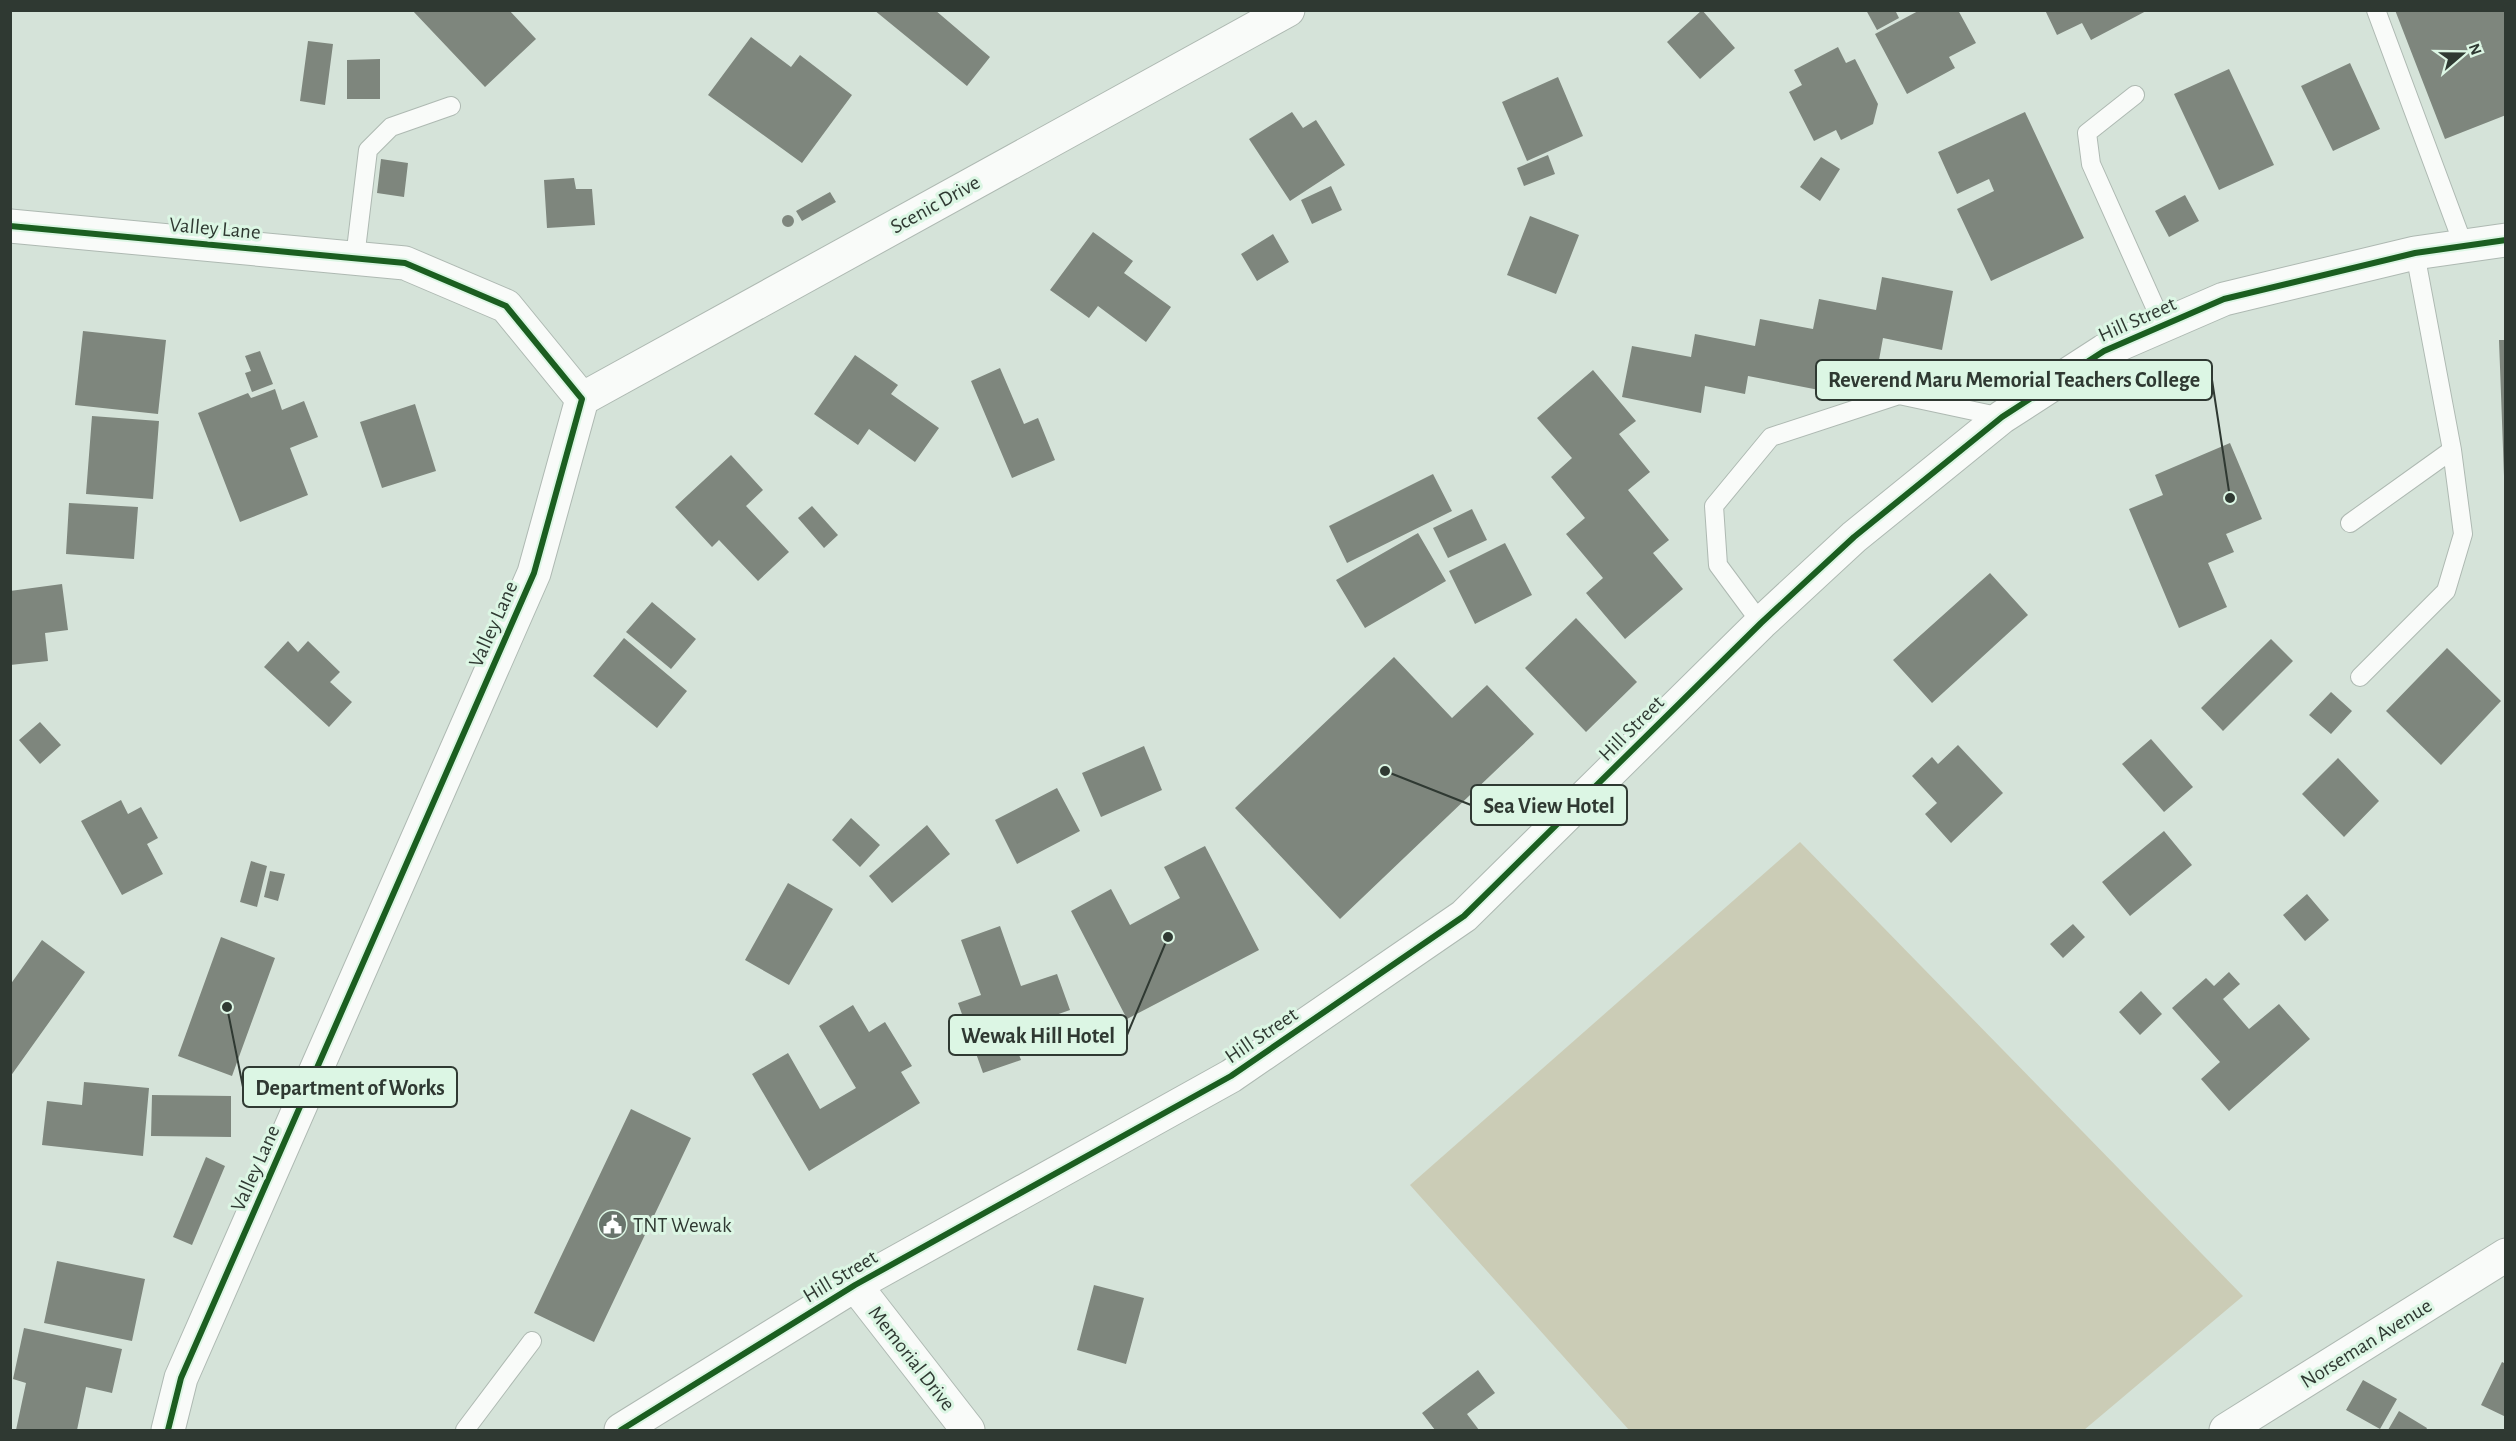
<svg xmlns="http://www.w3.org/2000/svg" width="2516" height="1441" font-family="'Alegreya Sans',sans-serif">
<rect width="100%" height="100%" fill="#d5e3d9"/>
<path fill="#cbccb6" d="M1800 842 2243 1296 2084 1430H1629L1410 1185Z"/>
<path fill="#7e867d" d="M412 10H509L536 39 485 87Z
M874 10H935L990 57 967 86Z
M1702 10 1735 48 1700 79 1667 42Z
M1866 10H1895L1899 18 1877 30Z
M1920 10H1958L1976 43 1949 57 1955 68 1907 94 1875 34Z
M2045 10H2148L2091 40 2082 23 2057 35Z
M2395 10H2506V115L2445 139Z
M751 37 791 67 800 55 852 95 802 163 708 95Z
M308 41 333 44 325 105 300 101Z
M1838 47 1846 63 1855 59 1878 104 1873 124 1841 140 1836 130 1814 141 1789 92 1802 85 1794 70Z
M380 59V99H347V60Z
M2350 63 2380 129 2333 151 2301 86Z
M2229 69 2274 165 2219 190 2174 94Z
M1558 77 1583 136 1527 161 1502 102Z
M1292 112 1303 128 1316 120 1345 165 1290 201 1249 139Z
M2025 112 2084 238 1991 281 1957 209 1994 191 1989 179 1957 194 1938 152Z
M1548 155 1555 174 1524 186 1517 168Z
M1821 157 1840 169 1820 201 1800 187Z
M381 159 408 163 404 197 377 193Z
M574 178 576 189H592L595 225 547 228 544 180Z
M1331 186 1342 210 1312 224 1301 200Z
M830 192 836 202 802 221 796 211Z
M2185 195 2199 221 2169 237 2155 211Z
M782 221a6 6 0 1 1 12 0a6 6 0 1 1-12 0Z
M1530 216 1579 235 1556 294 1507 275Z
M1093 232 1133 261 1124 273 1171 307 1146 342 1098 306 1089 318 1050 290Z
M1273 234 1289 262 1257 281 1241 254Z
M1882 277 1953 291 1942 350 1883 338 1877 371 1825 362 1819 390 1748 376 1745 394 1705 386 1701 413 1622 397 1632 346 1691 357 1695 334 1755 346 1760 319 1813 329 1819 299 1876 310Z
M83 331 166 340 158 414 75 405Z
M2499 340H2506V476H2504Z
M260 351 273 384 252 392 245 373 251 371 245 356Z
M855 355 898 385 891 394 939 428 915 462 869 429 858 445 814 414Z
M1000 368 1024 424 1038 418 1055 460 1012 478 971 381Z
M1593 370 1636 421 1619 434 1650 472 1628 490 1669 540 1653 553 1683 589 1625 639 1586 593 1603 578 1566 534 1585 518 1551 477 1572 458 1537 418Z
M275 389 282 410 304 401 318 437 290 448 308 495 240 522 198 413 248 393 251 398Z
M415 404 436 471 382 488 360 422Z
M92 416 159 421 153 499 86 494Z
M2230 443 2262 519 2226 534 2234 552 2208 563 2227 607 2179 628 2129 509 2163 495 2155 475Z
M731 455 763 490 746 506 789 552 758 581 719 540 712 547 675 507Z
M1433 474 1452 511 1347 563 1329 526Z
M69 503 138 507 134 559 66 554Z
M812 506 838 535 824 548 798 518Z
M1472 509 1487 540 1448 558 1433 528Z
M1418 533 1446 581 1365 628 1336 580Z
M1505 543 1532 595 1475 624 1449 571Z
M1990 573 2028 615 1932 703 1893 660Z
M62 584 68 630 45 633 48 661 10 665V591Z
M652 602 696 639 671 669 626 632Z
M1576 618 1637 682 1586 732 1525 668Z
M624 638 687 691 657 728 593 676Z
M2271 639 2293 661 2223 731 2201 708Z
M288 641 298 652 308 641 340 672 330 682 352 702 329 727 264 667Z
M2447 648 2501 701 2441 765 2386 711Z
M1394 657 1452 718 1487 685 1534 734 1340 919 1235 808Z
M2331 692 2352 711 2331 734 2309 715Z
M40 722 61 745 40 764 19 740Z
M2151 739 2193 787 2164 812 2122 764Z
M1958 745 2003 793 1951 843 1925 814 1937 803 1912 776 1932 757 1938 764Z
M1144 746 1162 790 1101 817 1082 773Z
M2338 758 2379 801 2344 837 2302 794Z
M1057 788 1080 831 1017 864 995 820Z
M121 800 128 814 141 807 158 838 147 844 163 874 122 895 81 821Z
M851 818 880 845 860 867 832 840Z
M927 825 950 854 892 903 869 876Z
M2164 831 2192 865 2130 916 2102 882Z
M1205 846 1259 950 1127 1019 1071 911 1111 889 1130 925 1180 898 1164 867Z
M251 861 267 866 257 907 240 902Z
M270 871 285 874 278 901 264 897Z
M788 883 833 909 789 985 745 960Z
M2307 894 2329 920 2305 941 2283 915Z
M2073 924 2085 937 2063 958 2050 944Z
M1000 926 1021 986 1057 974 1070 1010 1010 1031 1021 1060 983 1073 958 1003 981 995 961 940Z
M221 937 275 958 232 1076 178 1056Z
M42 940 85 972 10 1077V985Z
M2229 972 2240 984 2223 999 2249 1029 2279 1004 2310 1039 2229 1111 2201 1079 2220 1062 2172 1008 2206 978 2214 986Z
M2141 991 2162 1014 2140 1035 2119 1012Z
M853 1005 869 1032 885 1022 912 1066 901 1072 920 1103 809 1171 752 1074 788 1053 820 1109 856 1088 819 1026Z
M84 1082 149 1088 143 1156 42 1145 47 1101 82 1105Z
M152 1095 231 1096V1137L151 1136Z
M631 1109 691 1138 594 1342 534 1313Z
M206 1157 225 1166 192 1245 173 1237Z
M57 1261 145 1279 132 1341 44 1323Z
M1094 1285 1144 1298 1126 1364 1077 1350Z
M24 1328 122 1349 112 1393 86 1387 77 1430H16L26 1383 13 1379Z
M2502 1362 2506 1364V1417L2481 1405Z
M1478 1370 1495 1393 1467 1414 1479 1430H1435L1422 1413Z
M2363 1380 2397 1399 2380 1429 2346 1410Z
M2399 1411 2427 1428 2426 1430H2388Z"/>
<g fill="none" stroke-linecap="round" stroke-linejoin="round">
<defs>
<path id="service" d="M2376 10 2463 244
M2135 95 2087 133 2091 164 2163 325
M355 258 368 150 391 127 451 106
M2350 523 2452 450 2415 253
M1761 623 1718 565 1714 506 1771 437 1899 395 2002 417
M2360 677 2446 591 2463 534 2452 450
M465 1430 532 1341"/>
<path id="minor" d="M10 226 405 263 506 306 582 399 534 573 181 1378 168 1430
M582 399 1288 10
M2226 1430 2506 1255"/>
<path id="tertiary" d="M855 1285 968 1430
M621 1430 855 1285 1231 1076 1464 916 1761 623 1854 537 2002 417 2104 351 2224 299 2415 253 2506 240"/>
</defs>
<use href="#service" stroke="#aeb9b2" stroke-width="20"/>
<use href="#minor" stroke="#aeb9b2" stroke-width="35"/>
<use href="#tertiary" stroke="#aeb9b2" stroke-width="35"/>
<use href="#service" stroke="#f9fbf9" stroke-width="18"/>
<use href="#minor" stroke="#f9fbf9" stroke-width="33"/>
<use href="#tertiary" stroke="#f9fbf9" stroke-width="33"/>
<defs>
<path id="cycleway" d="M10 226 405 263 506 306 582 399 534 573 181 1378 168 1430
M621 1430 855 1285 1231 1076 1464 916 1761 623 1854 537 2002 417 2104 351 2224 299 2415 253 2506 240"/>
</defs>
<use href="#cycleway" stroke="#dcf6e4" stroke-width="10"/>
<use href="#cycleway" stroke="#1b5e20" stroke-width="6"/>
</g>
<defs>
<symbol id="civic-disc" viewBox="-11 -11 22 22"><circle r="9.5" fill="#69746c" stroke="#dcf6e4"/><path d="M-.6-6.5H3V-4.5H.6V-3L4-1V1h2V6H-6V1h2V-1L-.6-3ZM-1.2 2.5V6h2.4V2.5Z" fill="#fff"/></symbol>
</defs>
<g fill-rule="evenodd">
<use href="#civic-disc" x="596" y="1208" width="33" height="33"/>
</g>
<g text-anchor="middle" stroke-width="6" stroke-linejoin="round" paint-order="stroke">
<g font-size="21" fill="#2f3932" stroke="#dcf6e4">
<text transform="translate(935 204) rotate(-29)" y="7">Scenic Drive</text>
<text transform="translate(215 228) rotate(5)" y="7">Valley Lane</text>
<text transform="translate(2137 319) rotate(-24)" y="7">Hill Street</text>
<text transform="translate(493 624) rotate(-66)" y="7">Valley Lane</text>
<text transform="translate(1631 728) rotate(-45)" y="7">Hill Street</text>
<text transform="translate(1261 1035) rotate(-34)" y="7">Hill Street</text>
<text transform="translate(255 1168) rotate(-66)" y="7">Valley Lane</text>
<text transform="translate(840 1276) rotate(-31)" y="7">Hill Street</text>
<text transform="translate(2366 1343) rotate(-32)" y="7">Norseman Avenue</text>
<text transform="translate(912 1358) rotate(52)" y="7">Memorial Drive</text>
</g>
<g font-size="21" fill="#2f3932" stroke="#dcf6e4" text-anchor="start">
<text x="633" y="1232">TNT Wewak</text>
</g>
</g>
<path fill="none" stroke="#2f3932" stroke-width="2" d="M2230 498L2212 380M1385 771L1471 805M1168 937L1127 1035M227 1007L243 1087"/>
<g fill="#2f3932" stroke="#dcf6e4" stroke-width="2">
<circle cx="2230" cy="498" r="6"/>
<circle cx="1385" cy="771" r="6"/>
<circle cx="1168" cy="937" r="6"/>
<circle cx="227" cy="1007" r="6"/>
</g>
<g fill="#dcf6e4" stroke="#2f3932" stroke-width="2">
<rect x="1816" y="360" width="396" height="40" rx="6"/>
<rect x="1471" y="785" width="156" height="40" rx="6"/>
<rect x="949" y="1015" width="178" height="40" rx="6"/>
<rect x="243" y="1067" width="214" height="40" rx="6"/>
</g>
<g font-size="22" text-anchor="middle" font-weight="bold" fill="#2f3932">
<text x="2014" y="387">Reverend Maru Memorial Teachers College</text>
<text x="1549" y="813">Sea View Hotel</text>
<text x="1038" y="1043">Wewak Hill Hotel</text>
<text x="350" y="1095">Department of Works</text>
</g>
<rect width="2516" height="1441" fill="none" stroke="#2f3932" stroke-width="24"/>
<g transform="translate(2462 54) rotate(70)" stroke="#dcf6e4" stroke-width="4.5" paint-order="stroke">
<path d="M0-4.5L10 22L0 15L-10 22Z" fill="#2f3932"/>
<text y="-9" font-size="16" font-weight="bold" text-anchor="middle" fill="#2f3932">N</text>
</g>
</svg>
